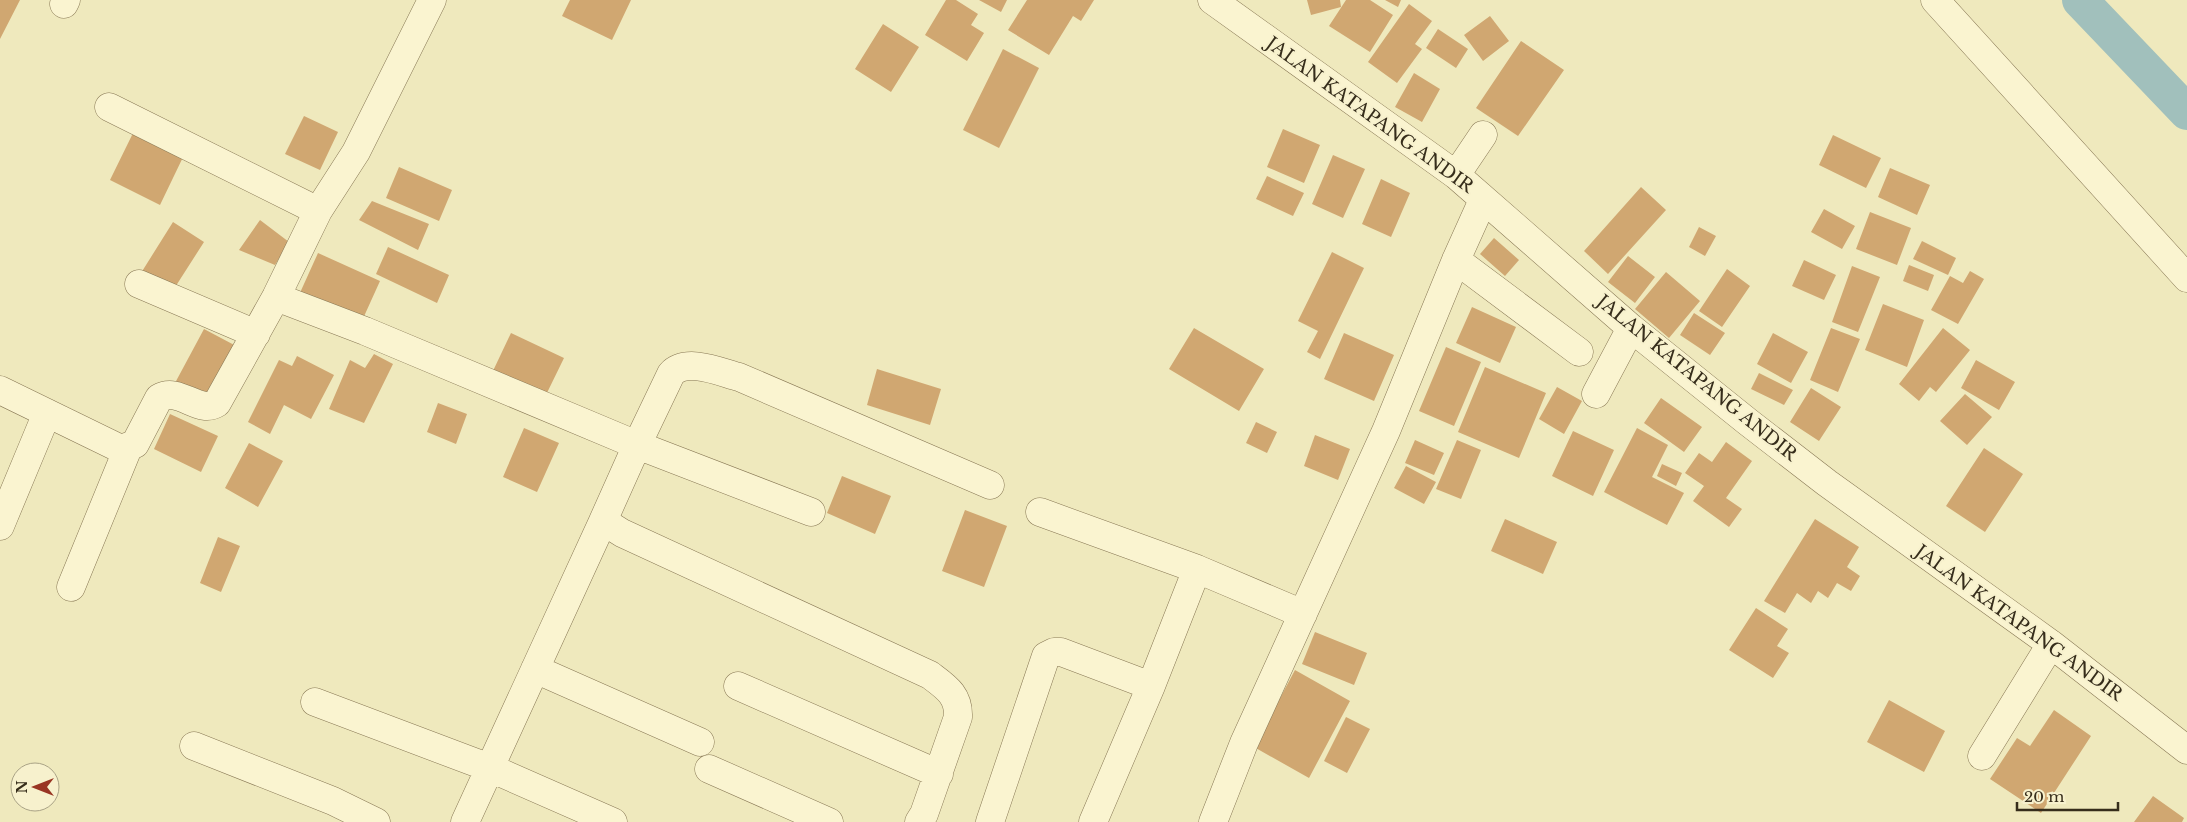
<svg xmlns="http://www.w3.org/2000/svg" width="2187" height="822" font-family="'Libre Baskerville',serif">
<rect width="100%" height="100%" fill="#efe9bd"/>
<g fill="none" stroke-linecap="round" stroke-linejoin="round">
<path stroke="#a1c0bc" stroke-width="36" d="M2080 0 2187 112"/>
</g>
<path fill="#d0a771" d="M0 0H20L0 39Z
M570 0H631L612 40 562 16Z
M946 0H956L978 14 971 25 984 33 967 61 925 35Z
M979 0H1007L1001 12Z
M1027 0H1094L1081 21 1073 16 1049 55 1008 30Z
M1307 0H1340L1341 7 1311 15Z
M1346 0H1370L1393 15 1370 52 1329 26Z
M1385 0H1401L1398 7Z
M1409 4 1432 21 1415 44 1422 49 1397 83 1368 62Z
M1490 16 1509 41 1483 61 1464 35Z
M883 24 919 47 891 92 855 69Z
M1438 29 1468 49 1456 68 1426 48Z
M1521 41 1564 70 1518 136 1476 108Z
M1003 49 1039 68 999 148 963 130Z
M1414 73 1440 89 1422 122 1395 107Z
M304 116 338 132 320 170 285 154Z
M135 129 185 153 160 205 110 180Z
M1283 129 1320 145 1304 183 1267 167Z
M1833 135 1881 158 1866 188 1819 165Z
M1333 155 1365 169 1343 218 1312 204Z
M399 167 452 190 439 221 386 198Z
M1890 168 1930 185 1917 215 1878 197Z
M1267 176 1304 193 1293 216 1256 199Z
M1381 179 1410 193 1391 237 1362 224Z
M1641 187 1666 210 1608 274 1584 251Z
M372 201 429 224 418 250 359 220Z
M1824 209 1855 226 1842 249 1811 232Z
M1870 212 1911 228 1897 265 1856 249Z
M260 220 289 242 275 265 239 250Z
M173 222 204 242 172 292 141 273Z
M1699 227 1716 236 1705 256 1689 247Z
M1494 238 1519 260 1505 276 1480 254Z
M1922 241 1956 258 1948 275 1913 259Z
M388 247 449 275 437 303 376 274Z
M1332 252 1364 268 1320 359 1307 352 1318 331 1298 321Z
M318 253 380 281 361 323 299 295Z
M1628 256 1655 277 1635 303 1608 282Z
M1804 260 1836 275 1824 300 1792 286Z
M1909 265 1934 275 1928 291 1903 281Z
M1852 266 1880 277 1858 332 1832 322Z
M1727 269 1750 286 1722 327 1699 311Z
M1970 271 1984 279 1958 324 1931 310 1950 276 1963 283Z
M1666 272 1700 301 1669 338 1635 309Z
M1883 304 1924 320 1907 367 1865 350Z
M1472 307 1516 327 1500 363 1456 343Z
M1694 313 1725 333 1710 355 1680 335Z
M1194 328 1264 369 1239 411 1169 369Z
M1831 328 1860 339 1838 392 1810 380Z
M1943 328 1970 350 1936 392 1930 387 1919 401 1899 384Z
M204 329 238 347 209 402 175 383Z
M511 333 564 358 544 399 492 373Z
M1344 333 1394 355 1374 401 1324 379Z
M1773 333 1808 352 1791 383 1757 364Z
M1446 347 1481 362 1454 426 1419 411Z
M374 354 393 364 364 423 329 409 350 360 365 368Z
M297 356 334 375 311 419 284 405 270 434 248 422 279 360 292 366Z
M1976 360 2015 382 1999 410 1961 388Z
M1485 367 1546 393 1519 458 1458 432Z
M877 369 941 389 930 425 867 405Z
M1759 373 1793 390 1784 405 1751 389Z
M1557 387 1582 401 1564 434 1539 419Z
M1811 388 1841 407 1819 441 1790 422Z
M1965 394 1992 417 1967 445 1940 421Z
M1661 398 1702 427 1684 452 1644 423Z
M438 403 467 414 456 444 427 432Z
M170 414 218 436 201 472 154 449Z
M1256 422 1277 432 1267 453 1246 443Z
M524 428 559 443 537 492 503 477Z
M1637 428 1668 445 1652 477 1684 493 1667 525 1604 492Z
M1573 431 1614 450 1593 496 1552 476Z
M1315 435 1350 449 1338 480 1304 466Z
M1415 440 1444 453 1434 475 1405 463Z
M1457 440 1481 450 1461 499 1436 489Z
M1726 442 1752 461 1726 498 1742 509 1729 527 1693 501 1704 486 1685 473 1699 453 1712 462Z
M249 443 283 461 258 507 225 488Z
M1984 448 2023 474 1985 532 1946 506Z
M1662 464 1682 473 1676 486 1657 476Z
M1406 466 1436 482 1424 504 1394 488Z
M842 476 891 496 875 534 827 513Z
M965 510 1007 526 984 587 942 571Z
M1505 519 1557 542 1543 574 1491 551Z
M1815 519 1859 547 1847 567 1860 576 1851 591 1837 583 1828 598 1818 591 1811 603 1797 593 1785 613 1764 601Z
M218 537 240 546 221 592 200 583Z
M1756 608 1788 629 1777 646 1789 653 1773 678 1729 650Z
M1315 632 1367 653 1354 685 1302 664Z
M1295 670 1350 701 1309 778 1254 747Z
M1889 700 1945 731 1924 772 1867 742Z
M2054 710 2091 736 2041 813 1990 779 2017 738 2030 746Z
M1346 717 1370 729 1347 773 1324 761Z
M2153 796 2184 818 2182 822H2134Z"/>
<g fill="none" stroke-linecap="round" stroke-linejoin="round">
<defs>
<path id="minor" d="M1212 0 1456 175 1631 328 1748 422 1827 483 2051 644 2187 750
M1935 0 2187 278
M64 4 66 0
M109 107 318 211
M1456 175 1483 135
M1456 260 1579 352
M139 284 256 334
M276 297 365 331 637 445 671 374C686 357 720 372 739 377L990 485
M0 390 121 449 135 444 159 398C179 386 199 415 217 403L276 297 318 211 356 152 432 0
M1596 394 1631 328
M811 512 637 445 603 521 622 533 930 675C946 687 959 695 958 717L924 814 919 822
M1040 512 1197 569 1303 614
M0 526 47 413
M71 587 128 448
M535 669 700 742
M738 686 939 774
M315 702 490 768 613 822
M194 746 333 801 376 822
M1982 756 2051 644
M709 769 829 822
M465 822 603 521
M990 822 1046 656 1054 652H1061L1151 686
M1093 822 1151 686 1197 569
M1213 822 1244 743 1386 431 1456 260 1483 200"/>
</defs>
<use href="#minor" stroke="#887855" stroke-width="29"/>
<use href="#minor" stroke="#faf4d0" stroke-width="28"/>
</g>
<g text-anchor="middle" stroke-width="4" stroke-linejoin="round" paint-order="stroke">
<g font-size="18" fill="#362d1b" stroke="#f7f1cd">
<text transform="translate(1370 115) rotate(36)" y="6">JALAN KATAPANG ANDIR</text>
<text transform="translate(1697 378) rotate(39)" y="6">JALAN KATAPANG ANDIR</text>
<text transform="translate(2019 623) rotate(36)" y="6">JALAN KATAPANG ANDIR</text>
</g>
</g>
<g transform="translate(35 787) rotate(270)"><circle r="24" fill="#f7f1cd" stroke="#aaa386"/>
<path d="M0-4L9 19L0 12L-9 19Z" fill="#993523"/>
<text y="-8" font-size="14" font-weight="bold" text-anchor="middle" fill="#362d1b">N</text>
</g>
<path d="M2017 802v8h101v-8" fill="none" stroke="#362d1b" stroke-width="2.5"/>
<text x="2024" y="802" font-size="15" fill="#362d1b" stroke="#f7f1cd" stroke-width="4" paint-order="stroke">20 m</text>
</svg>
